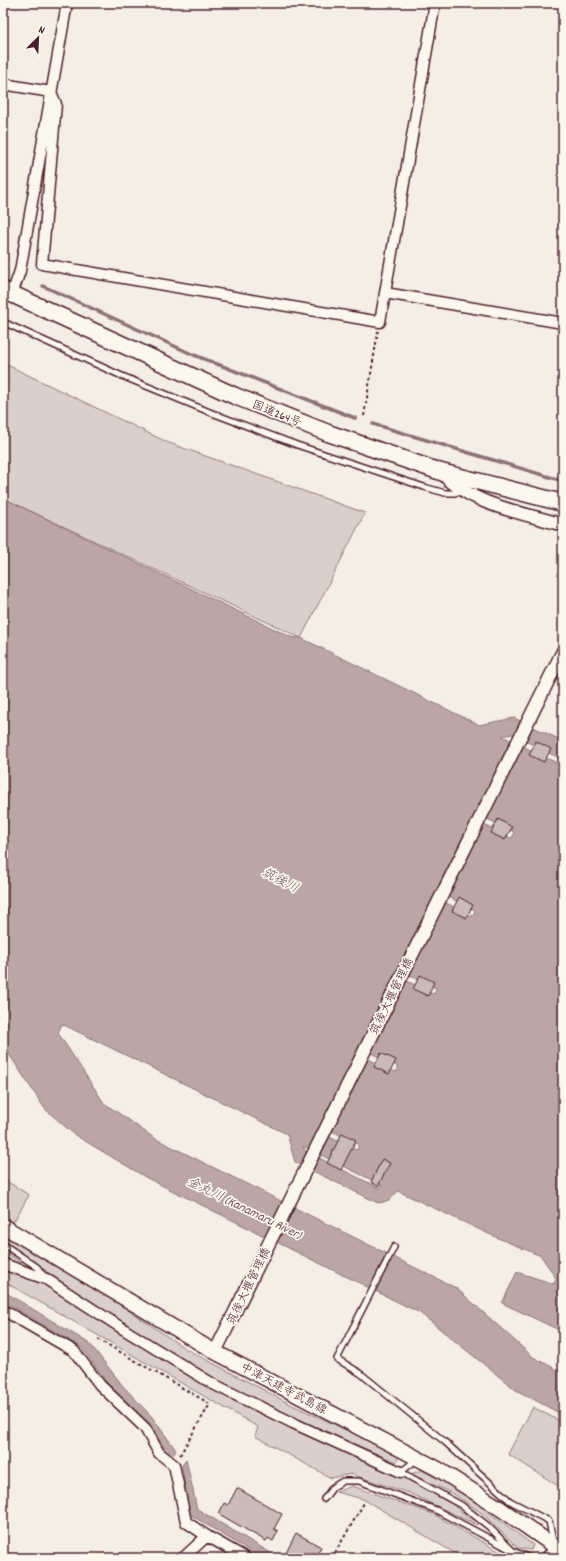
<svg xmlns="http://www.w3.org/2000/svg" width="566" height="1561" font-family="Dekko,'Klee One',sans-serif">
<rect width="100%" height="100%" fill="#f4eee4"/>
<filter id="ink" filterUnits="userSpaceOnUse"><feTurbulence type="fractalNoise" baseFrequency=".025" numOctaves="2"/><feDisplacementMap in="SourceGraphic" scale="8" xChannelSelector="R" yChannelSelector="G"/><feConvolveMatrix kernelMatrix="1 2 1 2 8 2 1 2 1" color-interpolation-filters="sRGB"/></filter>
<g filter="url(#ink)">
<path fill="#dbd0c9" stroke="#92787a" d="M3 363 169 443 365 513 301 638 3 498Z
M3 1179 29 1195 13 1223 3 1217Z
M3 1235 116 1302 186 1349 292 1405 362 1437 399 1457 396 1462C334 1435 271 1409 211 1377 138 1337 71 1288 3 1241Z
M3 1250 29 1268 3 1259Z
M3 1268 39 1281 213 1389 292 1429 409 1480 452 1504 477 1525 409 1493 350 1474 331 1478 255 1436 258 1427 3 1281Z
M533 1407 563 1423V1489L508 1454Z
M421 1470 453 1486 533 1545 531 1550 518 1548 483 1514 454 1494 411 1474Z
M352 1486 433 1514 511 1558H463L363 1499 336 1492Z"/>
<path fill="#baa7a5" stroke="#8d7174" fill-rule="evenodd" d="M3 498 291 637 301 638 479 725 514 718 563 741V760L512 734 502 736 563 766V1322L559 1330 502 1303 517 1272 554 1284 556 1278 541 1256 491 1235 398 1191 389 1201 378 1203 295 1162 287 1134 62 1024 58 1033 104 1103 154 1138 456 1288 533 1357 563 1373V1415L516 1390 420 1313 147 1178 75 1135 45 1109 3 1045ZM477 814 514 832 513 837 511 838 474 820ZM438 892 475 910 474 915 472 916 436 898V893ZM400 970 436 988 435 993 433 994 397 976 396 974ZM361 1048 397 1066V1071L395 1072 358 1054 359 1049ZM322 1126 358 1144V1149L356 1150 319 1132 320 1127ZM303 1146 382 1185 379 1188 305 1151Z
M3 1291 90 1344 123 1386 152 1417 176 1450 172 1456 166 1452 148 1423 108 1384 82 1348 3 1301Z
M186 1459 197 1509 279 1558H261L189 1514 182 1466Z"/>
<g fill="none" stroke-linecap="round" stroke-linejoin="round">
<path stroke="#8d7174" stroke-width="3.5" d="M43 286 194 355 355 418
M373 424 563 481"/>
</g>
<path fill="#cabbb6" stroke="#4a1f2b" d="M536 741 551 749 544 762 529 755Z
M498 819 512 827 505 840 491 833Z
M459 897 473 905 466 918 452 911Z
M420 975 434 982 428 996 413 989Z
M381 1053 396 1060 389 1074 374 1067Z
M342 1133 356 1140 341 1170 327 1163Z
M382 1159 390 1163 378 1186 371 1182Z
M237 1488 282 1514 274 1529 278 1531 273 1541 268 1538 266 1541 219 1514 224 1503 228 1505Z
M296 1533 321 1547 315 1558H294L286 1553Z"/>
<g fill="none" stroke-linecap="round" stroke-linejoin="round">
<defs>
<path id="service" d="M3 322 122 376 212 413 297 445 424 487 445 493H455L461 490
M3 1244 37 1267 44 1276
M394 1247 337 1359 360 1373 445 1442 510 1501 549 1521 553 1542
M417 1459 401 1472 461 1505 488 1526 513 1551 530 1558
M324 1499 333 1487 343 1481H359L436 1510 513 1551
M539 1558 543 1557 554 1547"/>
<path id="minor" d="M3 84 51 92
M51 92 56 104 42 264 380 322 435 3
M385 293 563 323
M12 294 20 271 67 3
M3 1264 46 1279 128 1332 213 1384 293 1423 401 1472
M3 1310 74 1351 100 1385 145 1428 159 1453 174 1465 186 1522 207 1536 183 1558
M207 1536 246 1558"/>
<path id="tertiary" d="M441 472C471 506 522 512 563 525
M215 1352 563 651"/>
<path id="secondary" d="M3 1226 215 1352 438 1469 501 1509 563 1552"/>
<path id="trunk" d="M3 290 235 396 328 433 441 472 563 503"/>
</defs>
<use href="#service" stroke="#4a1f2b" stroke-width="8"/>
<use href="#minor" stroke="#4a1f2b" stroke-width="13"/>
<use href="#tertiary" stroke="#4a1f2b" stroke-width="15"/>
<use href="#secondary" stroke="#4a1f2b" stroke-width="17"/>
<use href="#trunk" stroke="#4a1f2b" stroke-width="19"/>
<path stroke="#4a1f2b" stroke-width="2" stroke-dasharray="3 3" stroke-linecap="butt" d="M364 416 378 331
M98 1339 210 1404 180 1455
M332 1558 364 1503"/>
<use href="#service" stroke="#fbf7ec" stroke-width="5"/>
<use href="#minor" stroke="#fbf7ec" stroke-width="10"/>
<use href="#tertiary" stroke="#fbf7ec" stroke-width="12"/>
<use href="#secondary" stroke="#fbf7ec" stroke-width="14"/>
<use href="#trunk" stroke="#fbf7ec" stroke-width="16"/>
</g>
</g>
<g text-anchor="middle" stroke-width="3.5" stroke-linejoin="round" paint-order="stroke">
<g font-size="12" fill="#4a1f2b" stroke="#fbf7ec">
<text transform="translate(277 413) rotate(22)" y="4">国道264号</text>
<text transform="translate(391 996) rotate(-64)" y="4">筑後大堰管理橋</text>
<text transform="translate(248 1286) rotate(-64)" y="4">筑後大堰管理橋</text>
<text transform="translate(284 1388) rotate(28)" y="4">中津天建寺武島線</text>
</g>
<g font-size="13" font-style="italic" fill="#714f56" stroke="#fbf7ec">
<text transform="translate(281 879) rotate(27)" y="5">筑後川</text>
<text transform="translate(245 1207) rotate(26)" y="5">金丸川 (Kanamaru River)</text>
</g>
</g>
<rect width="566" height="1561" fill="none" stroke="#fbf7ec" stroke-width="16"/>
<rect x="8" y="8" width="550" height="1545" fill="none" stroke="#4a1f2b" stroke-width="1.5" filter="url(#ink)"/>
<g transform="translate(38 38) rotate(24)" stroke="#fbf7ec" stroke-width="3" paint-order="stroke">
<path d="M0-3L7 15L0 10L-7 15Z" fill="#4a1f2b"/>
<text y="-6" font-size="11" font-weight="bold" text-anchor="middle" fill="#4a1f2b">N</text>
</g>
</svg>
